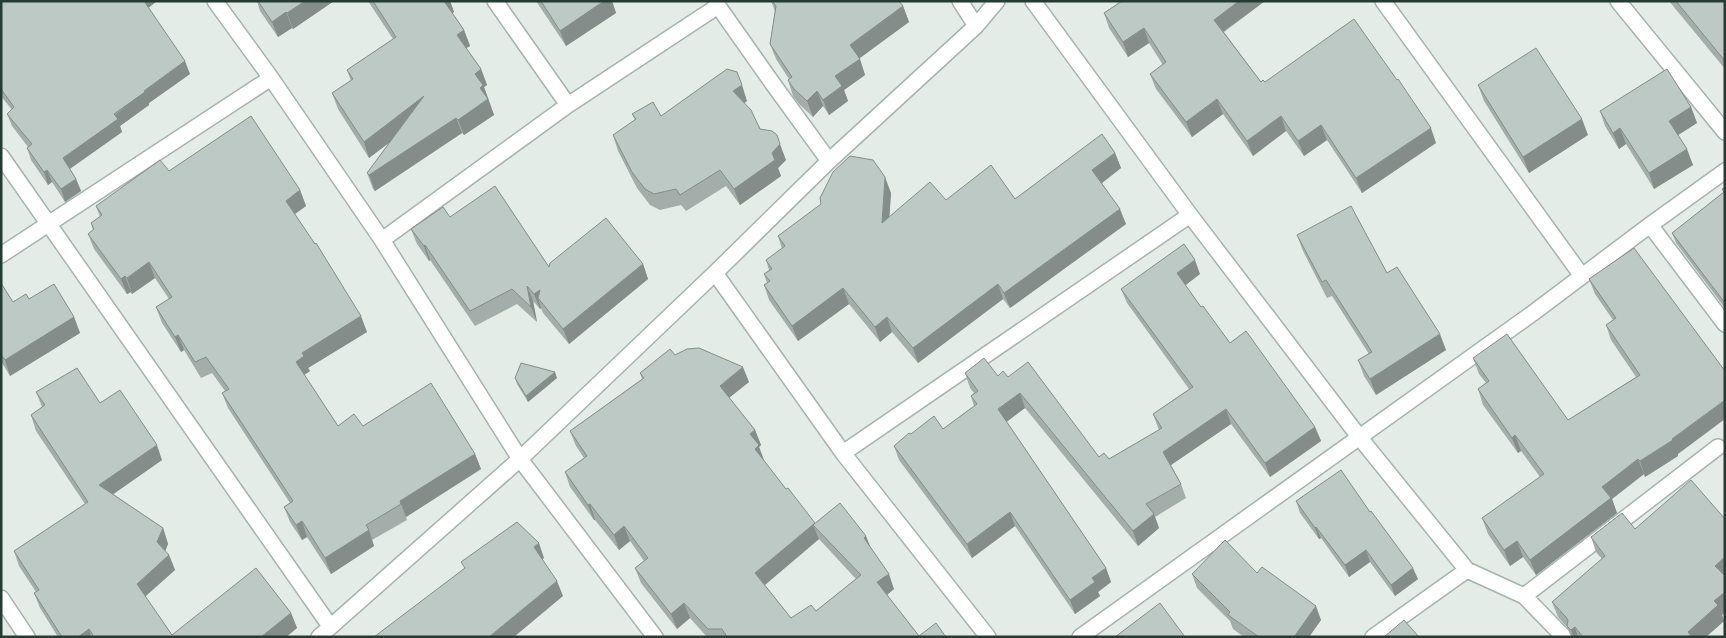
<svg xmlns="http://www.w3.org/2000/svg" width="1726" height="638" font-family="Helvetica,sans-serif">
<rect width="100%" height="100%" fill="#e4ece8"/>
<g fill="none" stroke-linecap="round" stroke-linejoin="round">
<defs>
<path id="street" d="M215 1 271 78 382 240 520 459 655 637
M960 1 976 26
M1033 1 1190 215 1360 438 1467 570 1524 596 1564 637
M1383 1 1582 276
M1618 1 1725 132
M568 105 718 6 773 84 829 161
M1 156 330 626
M1650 225 1725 324
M382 240 568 105 495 1
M1 255 271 78
M715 273 843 453 988 637
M843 453 1190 215
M1524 596 1718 447
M1 598 27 637
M319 637 520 459 715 273 829 161 976 26 997 1
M1080 637 1533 313 1650 225 1725 171
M1373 637 1467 570"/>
</defs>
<use href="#street" stroke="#a7b3ae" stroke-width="18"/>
<use href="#street" stroke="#fff" stroke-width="15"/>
</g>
<path fill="#a3ada9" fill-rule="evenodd" d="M1 1H157L148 8 190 74 149 103V105L120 126 122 132 70 169 76 179 81 191 65 202 52 182 48 185 31 160 27 148 28 147 12 126 7 114 12 110 1 96Z
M257 1H334L293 29 292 28 278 37 260 11Z
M368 1H450L454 12 452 13 464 30 470 46 466 48 481 69 487 85 484 87 494 115 464 135 462 133 375 191 373 189 367 173 391 141 369 158 338 109 332 93 351 81 347 70 393 39Z
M536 1H612L616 13 566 46Z
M771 1H899L903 6 909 22 859 58 865 75 844 90 848 101 829 115 823 106 813 117 799 104 793 96 788 80 789 79 776 59 770 44 775 11Z
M1122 1H1265L1224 32 1261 82 1436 143 1362 193 1327 140 1304 156 1286 131 1253 156 1223 114 1192 137 1156 89 1150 74 1163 65 1149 43 1128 57 1109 28 1104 13Z
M1669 1H1725V69Z
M1478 85 1588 135 1529 173 1484 101Z
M747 101 744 103 760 129 786 160 778 168 781 176 740 205 726 186 686 211 681 205 660 210 650 205 637 188 618 151 613 135 635 120 632 114 661 116Z
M1691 107 1697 123 1678 135 1693 165 1654 189 1626 144 1619 149 1605 126 1600 111Z
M1115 153 1121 168 1102 183 1126 224 1010 308 1003 299 918 363 892 332 880 342 849 304 798 341 769 300 764 285 767 283 764 274 769 270 766 260 782 249 778 236 891 193 889 217 946 200 1015 199Z
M169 171 300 190 306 206 295 214 367 332 308 368 310 371 304 375 338 426H363L475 454 481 469 406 517 407 520 372 540 374 546 331 574 307 537 302 540 290 522 284 507 290 503 228 408 222 393 225 391 212 373 201 378 184 350 181 352 162 323 156 307 169 299 155 278 132 294 131 292 127 294 94 249 88 234 93 230 91 223 100 217 96 206Z
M1725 188V308L1676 243 1672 233 1724 192 1722 189Z
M450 217 549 267 643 264 648 279 569 344 543 313 541 308 540 309 533 301 537 322 517 304 475 326 430 260 429 261 417 244 411 229Z
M1297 235 1387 273 1446 350 1376 395 1364 376 1358 360 1369 354 1332 296 1327 298 1303 251Z
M1634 248 1678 456 1645 477 1644 474 1612 499 1617 513 1536 575 1523 557 1510 566 1488 534 1482 518 1540 477 1521 451 1518 453 1483 405 1478 389 1486 383 1479 374 1473 358 1568 420 1636 377 1611 340 1606 325 1613 320 1595 294 1589 279Z
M1200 274 1185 285 1201 307 1230 343 1315 427 1321 441 1270 477 1231 424 1171 465 1181 484 1186 498 1155 517 1159 528 1138 546 1025 408 1006 421 1106 568 1111 582 1098 592 1100 596 1075 614 1015 526 972 558 899 460 894 446 911 434 943 429 974 406 971 396 974 393 970 388 965 373 1008 377 1099 457 1109 459 1159 430 1153 414 1189 389 1127 303 1121 289Z
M1 283 13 302 29 299 74 317 80 333 10 376 1 361Z
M675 355 749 382 729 398 755 430 761 445 759 447 764 461 786 489 815 524 870 547 894 589 887 595 919 636 946 637H707L690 618 677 629 641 583 635 568 644 561 630 541 619 550 595 520H594L570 487 565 472 584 458 576 446 570 431 642 379 640 373ZM819 539 856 579 816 611 791 618 765 585Z
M515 378H557L528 402 517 384Z
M36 392 100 403 162 460 113 494 163 528 168 544 165 551 169 555 175 570 145 597 172 635 291 613 297 628 286 637H58L40 608 34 593 36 592 19 566 14 551 85 504 36 431 31 415 42 407Z
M1296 501 1370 512 1418 579 1395 596 1370 562 1349 577 1321 538 1319 539 1300 513Z
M1725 519V612L1722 615 1724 621 1706 637H1571L1567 627 1558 617 1552 602 1602 559 1596 552 1591 537 1635 529Z
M1257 573 1321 620 1309 637H1244L1233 629 1230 621 1197 588 1192 574Z"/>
<path fill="#848d89" d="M143 1H157L146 10Z
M305 1H334L293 29 287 13Z
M443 1H450L454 12 449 15Z
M604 1H612L616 13 566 46 560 31Z
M1239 1H1265L1220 34 1214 20Z
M903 6 909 22 856 61 850 45Z
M286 12 292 28 278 37 272 22Z
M1144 28 1149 43 1128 57 1123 42Z
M464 30 470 46 463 50 457 35Z
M860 59 865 75 844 90 848 101 829 115 823 100 835 76Z
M185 61 190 74 149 103V105L120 126 122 132 68 170 63 158 144 91Z
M481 69 487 85 484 87 494 115 464 135 458 120 475 74Z
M742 85 747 101 739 107 733 91Z
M817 91 823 106 813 117 807 101Z
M424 96 430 112 369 158 364 142Z
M1217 99 1223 114 1192 137 1186 122Z
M1691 107 1697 123 1675 137 1669 121Z
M1281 116 1286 131 1253 156 1247 141Z
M456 118 462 133 375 191 369 175Z
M1582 119 1588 135 1529 173 1523 157Z
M1321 125 1327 140 1304 156 1298 141Z
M1431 128 1436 143 1362 193 1356 178Z
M1620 128 1626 144 1619 149 1613 133Z
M780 144 786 160 778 168 781 176 740 205 734 189Z
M1687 149 1693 165 1654 189 1649 173Z
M1115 153 1121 168 1098 186 1092 170Z
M47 170 52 182 48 185 44 172Z
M885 177 891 193 888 238 882 223Z
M76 179 81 191 65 202 61 189Z
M300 190 306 206 292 216 286 201Z
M1120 209 1126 224 1010 308 1004 293Z
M425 245 430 260 429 261 424 246Z
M1195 260 1200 274 1182 288 1177 273Z
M149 262 155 278 132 294 127 278Z
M643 264 648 279 569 344 563 329Z
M125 276 131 292 127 294 121 279Z
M998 284 1003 299 918 363 913 348Z
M527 286 533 301 537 322 531 307Z
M843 288 849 304 798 341 792 326Z
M540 290 538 298 541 308 540 309 534 294Z
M361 316 367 332 308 368 310 371 301 377 296 362 302 353Z
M74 317 80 333 10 376 5 360Z
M887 317 892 332 880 342 875 327Z
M1440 334 1446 350 1376 395 1370 379Z
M178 335 184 350 181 352 175 337Z
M743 367 749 382 725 401 720 386Z
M555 372 557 378 528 402 526 396Z
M1020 393 1025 408 1004 424 998 409Z
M1725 400V419L1678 454V456L1645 477 1640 461 1672 439Z
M1226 409 1231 424 1168 467 1163 452Z
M1315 427 1321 441 1270 477 1265 463Z
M755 430 761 445 759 447 764 460 760 464 750 434Z
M1515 435 1521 451 1518 453 1512 438Z
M157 445 162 460 105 500 99 485Z
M475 454 481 469 406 517 400 501Z
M1638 459 1644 474 1612 499 1617 513 1536 575 1530 560 1602 487Z
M590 504 595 520H594L588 505Z
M1010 512 1015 526 972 558 967 544Z
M1154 514 1159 528 1138 546 1133 531Z
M302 521 307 537 302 540 296 525Z
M815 523 813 525 819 539 761 588 755 573Z
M624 526 630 541 619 550 614 535Z
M1316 527 1321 538 1319 539 1315 528Z
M163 528 168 544 163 557 157 542Z
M369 530 374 546 331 574 325 558Z
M866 536 872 551 864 538Z
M1517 541 1523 557 1510 566 1504 550Z
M539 543 544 558 539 562 534 547Z
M1366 550 1370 562 1349 577 1345 565Z
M169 555 175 570 142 599 137 584Z
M1725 557V578L1715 566Z
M1106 568 1111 582 1098 592 1100 596 1075 614 1070 600 1092 578Z
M1413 568 1418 579 1395 596 1391 585Z
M889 574 894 589 883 598 877 582Z
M557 581 563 596 514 637H489Z
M1725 592V612L1722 615 1724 621 1706 637H1690L1688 632 1714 601Z
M684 603 690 618 677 629 671 614Z
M1316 606 1321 620 1309 637H1294Z
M291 613 297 628 286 637H261Z
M1575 627 1578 637H1573L1571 630Z
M89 629 91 637H78Z"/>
<path fill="#bdc9c4" stroke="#848d89" d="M1 1H144L185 61 144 91 145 92 114 114 118 119 63 158 76 179 61 189 47 170 44 172 27 148 32 144 7 114 14 107 1 89Z
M258 1H305L287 13 286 12 272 22Z
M373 1H444L464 30 457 35 481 69 475 74 483 85 480 88 488 99 458 120 456 118 369 175 367 173 424 96 364 142 332 93 353 79 347 70 396 37Z
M541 1H604L560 31Z
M772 1H899L903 6 850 45 860 59 835 76 842 86 823 100 817 91 807 101 794 89 788 80 792 77 770 44 776 6Z
M1122 1H1239L1214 20 1261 82 1263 80 1265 82 1354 19 1397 80 1398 79 1431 128 1356 178 1321 125 1298 141 1281 116 1247 141 1217 99 1186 122 1150 74 1166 62 1144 28 1123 42 1104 13Z
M1676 1H1725V61Z
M1536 48 1582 119 1523 157 1478 85Z
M727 69 737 72 742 85 733 91 751 110 760 129 772 131 777 135 780 144 772 153 775 160 734 189 720 170 680 195 676 189 654 194 645 189 632 172 613 135 636 119 632 114 653 102 661 116Z
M1667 69 1691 107 1669 121 1687 149 1649 173 1620 128 1613 133 1600 111Z
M251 116 300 190 286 201 315 244 316 243 361 316 302 353 304 356 296 362 338 426 354 414 363 426 431 383 475 454 400 501 401 504 366 525 369 530 325 558 302 521 296 525 284 507 293 501 222 393 229 389 206 357 195 362 178 335 175 337 156 307 172 297 149 262 127 278 125 276 121 279 88 234 94 229 91 223 102 215 96 206 160 160 169 171Z
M1102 134 1115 153 1092 170 1120 209 1004 293 998 284 913 348 887 317 875 327 843 288 792 326 764 285 770 281 764 274 772 269 766 260 785 246 778 236 821 204 820 198 833 172 850 156 873 160 885 177 882 223 930 182 946 200 991 165 1015 199Z
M495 186 549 267 550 263 606 218 643 264 563 329 538 298 540 290 534 294 527 286 531 307 512 289 470 311 425 245 424 246 411 229 443 207 450 217Z
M1725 188V303L1672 233 1724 192 1722 189Z
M1351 206 1387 273 1397 267 1440 334 1370 379 1358 360 1372 352 1326 280 1322 282 1297 235Z
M1184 244 1195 260 1177 273 1201 307 1203 306 1230 343 1246 331 1315 427 1265 463 1226 409 1163 452 1181 484 1146 504 1154 514 1133 531 1020 393 998 409 1106 568 1092 578 1095 582 1070 600 1010 512 967 544 894 446 909 433 911 434 934 416 943 429 977 404 971 396 978 391 965 373 984 358 998 376 1003 371 1008 377 1028 362 1099 457 1104 453 1109 459 1162 428 1153 414 1193 387 1121 289Z
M1634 248 1725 371V400L1672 439 1673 440 1640 461 1638 459 1602 487 1611 498 1530 560 1517 541 1504 550 1482 518 1544 474 1515 435 1512 438 1478 389 1489 381 1473 358 1507 334 1568 420 1640 375 1606 325 1616 318 1589 279Z
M1 283 13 302 26 294 29 299 54 284 74 317 5 360 1 355Z
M699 348 743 367 720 386 755 430 750 434 759 445 755 449 786 489 788 488 815 523 755 573 791 618 811 605 816 611 861 575 813 525 840 503 866 536 864 538 889 574 877 582 919 636 936 623 946 637H727L722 629H708L684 603 671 614 635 568 648 558 624 526 614 535 590 504 588 505 565 472 587 456 570 431 644 378 640 373 670 349 675 355 687 349Z
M521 363 555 372 526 396 515 378Z
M77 368 100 403 120 390 157 445 99 485 163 528 157 542 169 555 137 584 172 635 256 568 291 613 261 637H94L89 629 78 637H62L34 593 39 590 14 551 88 502 31 415 45 405 36 392Z
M1341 470 1370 512 1371 511 1413 568 1391 585 1366 550 1345 565 1316 527 1315 528 1296 501Z
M1691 480 1725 519V557L1715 566 1725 576V592L1714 601 1718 605 1688 632 1692 637H1583L1575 627 1571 630 1567 626 1568 620 1565 616 1552 602 1605 556 1591 537 1622 513 1635 529Z
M517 522 539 543 534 547 557 581 489 637H374L465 568 461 562Z
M1225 540 1257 573 1262 567 1316 606 1294 637H1259L1228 615 1230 612 1192 574Z
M1160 603 1185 637H1115Z
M1404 620 1419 637H1384Z"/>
<rect width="1726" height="638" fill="none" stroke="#263b33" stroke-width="5"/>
</svg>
